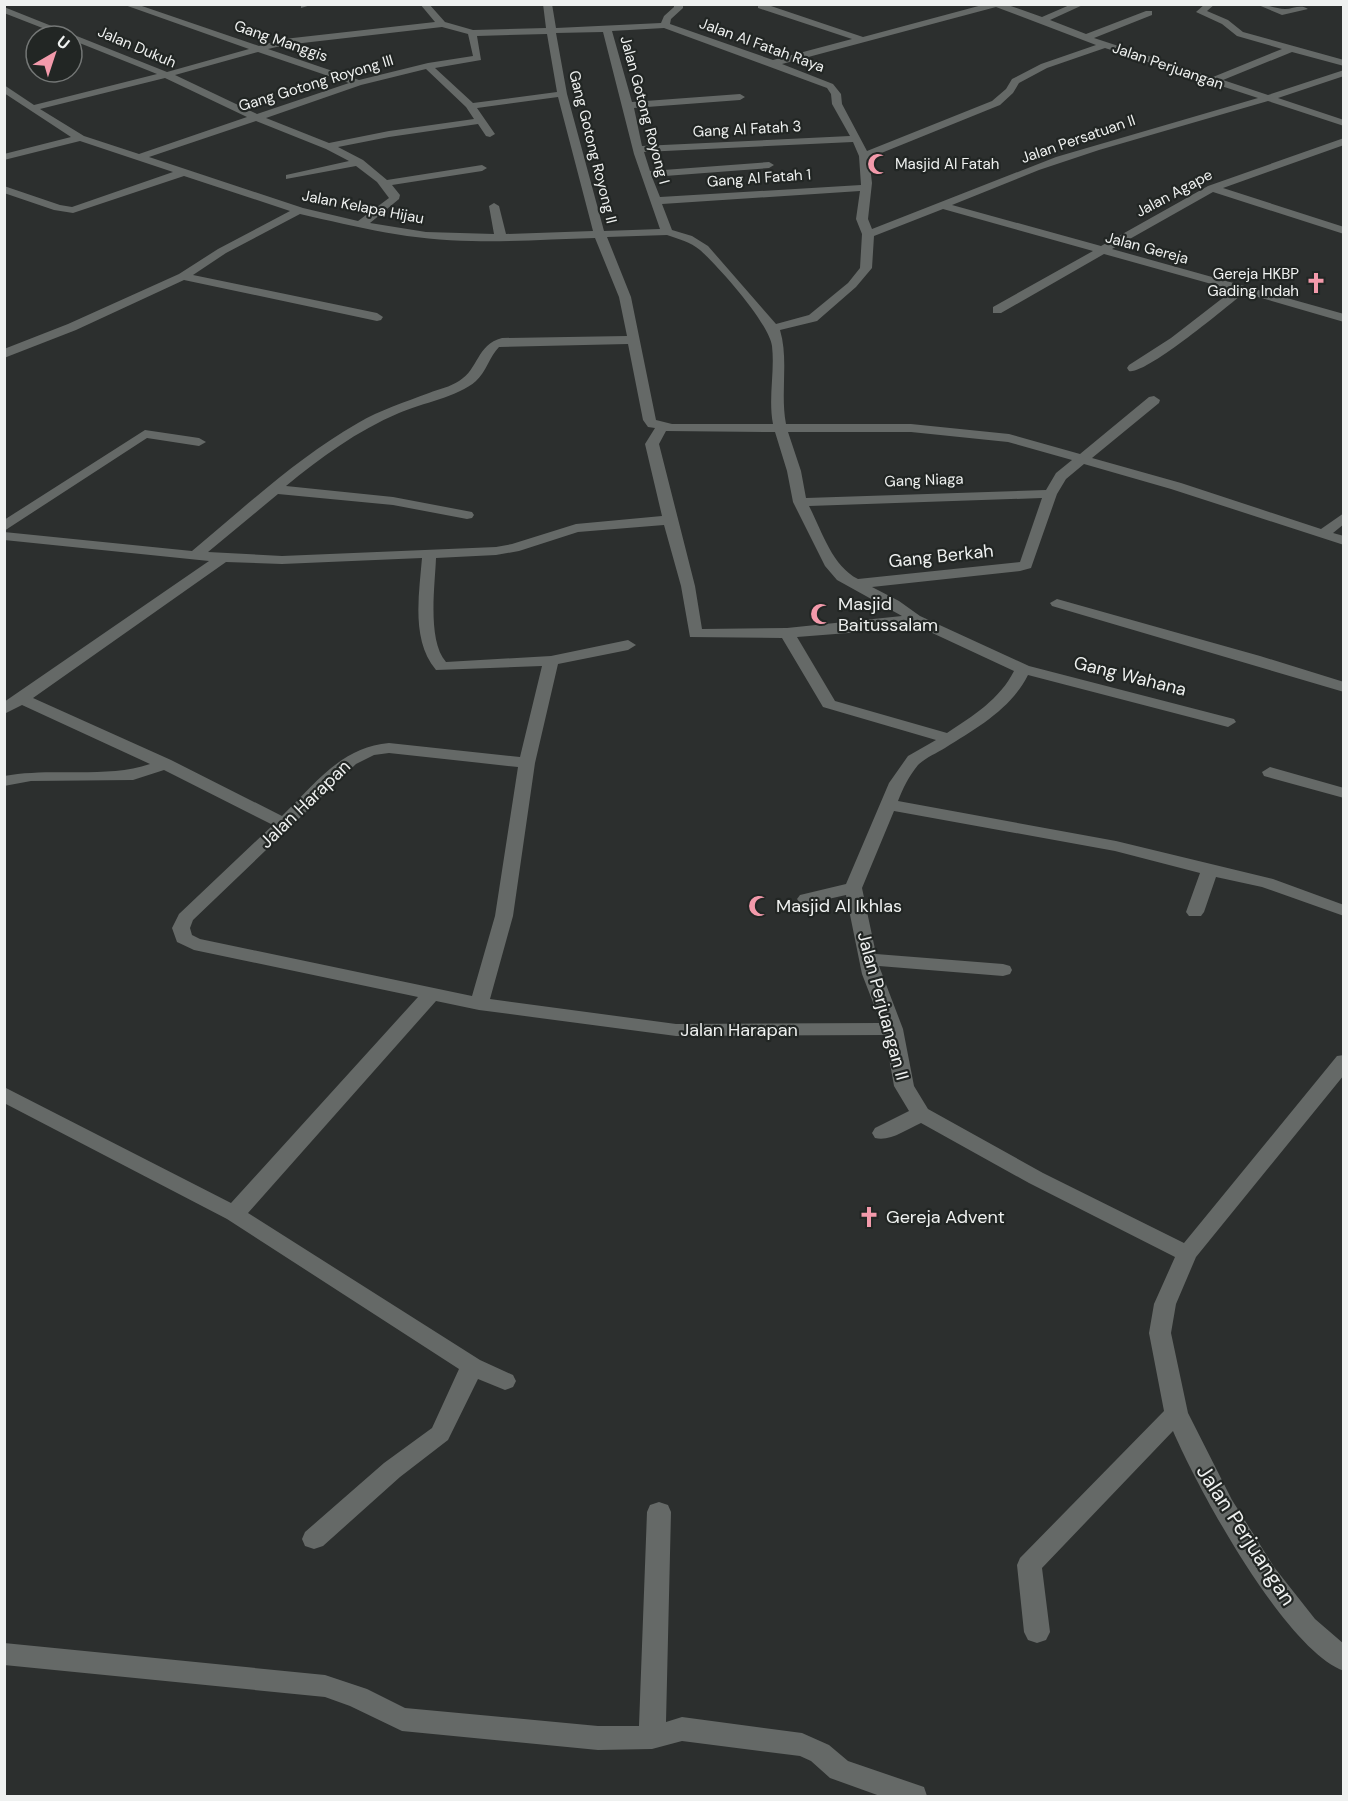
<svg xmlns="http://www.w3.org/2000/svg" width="1348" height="1801" font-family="'DM Sans',sans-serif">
<rect width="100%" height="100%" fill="#2c2f2e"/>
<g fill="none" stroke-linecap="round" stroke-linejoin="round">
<path fill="#656967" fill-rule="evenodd" d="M122 4H136L259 46 284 39 435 22 420 4H429L445 22 473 30 546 28 543 4H552L556 28 661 23 664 16 674 7V4H683V8L671 19 670 24 773 60 852 39 758 8V4H765L863 37 986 4H1005L1042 17 1072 4H1085L1050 20 1086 34 1146 11H1152V15L1094 38 1213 77 1282 49 1237 36 1222 24 1196 12 1205 4H1215L1207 11 1228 20 1243 32 1344 60V66L1292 52 1223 80 1268 95 1344 70V76L1278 98 1344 120V126L1268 101 1099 150 1039 170 952 205 1101 246 1208 186 1344 138V145L1223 188 1344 227V234L1213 192 1112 249 1344 314V322L1244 293C1226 307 1146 375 1129 371L1127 368 1129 365 1171 338 1233 290 1104 254 1001 313H993V307L1093 251 943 209 874 236 872 268 856 287 817 321 780 330C789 360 780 393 786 424H911L1009 434 1080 454 1149 397 1154 396 1160 400 1159 403 1092 458 1181 483 1321 529 1344 513V524L1333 533 1344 536V545L1171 489 1084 464 1066 479 1057 494 1031 568 1020 571 872 587 899 601 920 616 1029 666 1234 719 1236 722 1228 727 1028 675C1011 709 977 728 945 748 937 753 925 758 918 765 909 776 903 788 898 801L1116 841 1273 879 1344 905V916L1262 887 1216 877 1204 912 1201 916H1189L1186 912 1200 873 1115 851 894 811 862 888 876 954 1003 964 1010 966 1012 970 1010 974 1003 976 879 966 903 1029 914 1086 928 1109 1043 1173 1184 1243 1337 1056 1344 1055V1075L1196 1257 1176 1304 1171 1333 1188 1413 1232 1500 1274 1567 1315 1619 1344 1644V1671C1285 1650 1198 1489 1173 1431L1042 1568 1050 1632 1046 1640 1037 1643 1028 1640 1024 1632 1017 1565 1020 1558 1164 1411 1149 1333 1154 1304 1175 1257 1029 1183 921 1123C907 1129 890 1142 875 1138L872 1133 875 1128 909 1111 894 1086 885 1035 676 1036 479 1010 436 1001 248 1213 480 1360 513 1375 516 1381 513 1387 505 1390 478 1379 448 1440 400 1477 323 1546 314 1549 305 1546 302 1539 305 1532 384 1463 432 1428 459 1369 227 1219 4 1103V1087L231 1203 418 997 194 950 177 942 172 928 179 914 273 825 164 770 133 780 31 781 4 786V776C52 767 106 779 150 764L22 705 4 714V702L209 561 4 540V532L192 551C246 506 297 458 358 423 380 410 405 402 429 393 439 389 450 387 459 381 479 369 476 345 502 338L627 336 619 297 595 238C554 239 513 242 472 241 414 241 357 227 300 214L226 253 193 275 377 313 383 317 381 320 377 321 184 280 76 330 4 358V349L68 324 179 274 218 249 290 211 184 176 73 213 54 210 4 193V186L60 205 72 207 173 172 80 141 4 160V154L71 137 4 93V85L34 105 157 74 72 40V36H63L4 13V7L167 72 249 49ZM996 7 1096 45 1041 64 1012 79 1006 89 992 101 867 151 842 104 841 94 833 84 782 64ZM442 27 468 34 473 56 428 63 359 80 268 49 285 45ZM664 28 827 88 831 94 832 104 850 136 642 146 634 108 740 100 745 97 740 94 632 102 612 31ZM603 32 634 154 660 229 604 231 567 94 556 33ZM547 34 557 92 473 103 435 68 481 60 477 36ZM1105 48 1258 98 1056 157 872 229 868 219 872 183 869 158 1000 105 1013 93 1019 83 1047 68ZM258 52 349 83 257 114 175 75ZM426 69 466 107 474 119 389 131 329 143 266 118 361 85ZM165 78 247 117 139 154 84 136 40 109ZM558 97 593 231 506 234 499 206 494 203 489 206 494 234 426 232 370 223 399 199 400 195 392 185 482 171 487 168 482 165 387 180 363 160 338 147 389 137 478 124 486 136 490 137 495 134 477 108ZM256 121 326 149 349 161 286 175V179L356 166 377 182 389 198 358 221 303 208 149 157ZM853 142 859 156 861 185 660 197 652 177 769 168 774 165 769 162 650 171 644 152ZM860 191 856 219 862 234 860 268 848 283 809 315 776 324 708 246 692 236 672 230 662 204ZM667 235C679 239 690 242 700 250 718 266 769 323 772 346 775 372 768 398 773 424H672L656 420 631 297 607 237ZM628 344 643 420 648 427 655 428 645 444 662 516 576 524 512 544 496 547 282 556 208 552 278 494 393 505 467 519 472 518 474 515 472 512 393 497 286 486C321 457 357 431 399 413 422 403 458 397 476 381 486 372 490 356 499 347ZM666 431 775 432 787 471 793 502 825 566 837 580 902 616 787 628 702 629 695 586 659 444ZM788 432H911L1008 442 1072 460 1056 473 1046 490 806 498 801 471ZM1042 498 1020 562 858 579C832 566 822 531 809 506ZM664 525 681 586 690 637 782 638 823 707 936 740 908 756 889 783 846 884 800 895 797 899 800 903 806 904 846 895 862 974 881 1023 676 1024 490 999 513 916 535 763 558 664 628 650 636 645 628 640 551 656 446 662C427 640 435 586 436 558L496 555 519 551 578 532ZM422 558C419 595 411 640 436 670L542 666 520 757 389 743C341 747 315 784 282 816L171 760 33 698 226 562 282 564ZM913 624 1014 671C1000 699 973 716 947 733L835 701 797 637 861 632ZM389 753 518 767 495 916 472 996 200 939 192 935 190 928 193 920 356 764 374 755Z
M301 4H314L301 8Z
M1256 4C1266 4 1276 9 1285 9 1293 9 1301 4 1308 9L1282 15Z
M145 430 199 438 206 442 199 446 147 438 4 531V520Z
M1057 599 1260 656 1344 682V692L1052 606 1050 603Z
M1270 767 1344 788V798L1264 776 1262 772Z
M659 1502 668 1505 671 1512 666 1722 682 1717 802 1733 829 1745 848 1761 924 1787 927 1796H880L830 1778 811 1761 800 1756 682 1741 652 1749 598 1750 402 1731 350 1706 325 1697 4 1665V1643L325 1675 367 1689 405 1708 598 1726H639L647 1512 650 1505Z"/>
</g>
<defs>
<symbol id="mosque-bare" viewBox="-9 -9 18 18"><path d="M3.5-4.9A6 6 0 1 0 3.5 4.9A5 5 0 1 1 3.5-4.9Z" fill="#f39aab" stroke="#222624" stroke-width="2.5" paint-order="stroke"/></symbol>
<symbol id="church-bare" viewBox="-9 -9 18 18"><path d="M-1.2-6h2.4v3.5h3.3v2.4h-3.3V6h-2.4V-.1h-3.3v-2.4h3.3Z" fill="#f39aab" stroke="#222624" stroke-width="2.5" paint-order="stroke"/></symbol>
</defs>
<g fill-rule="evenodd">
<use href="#mosque-bare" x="863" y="149" width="30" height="30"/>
<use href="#church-bare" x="1301" y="268" width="30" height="30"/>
<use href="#mosque-bare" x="806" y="599" width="30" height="30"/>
<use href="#mosque-bare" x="744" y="891" width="30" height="30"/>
<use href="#church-bare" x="854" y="1202" width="30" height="30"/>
</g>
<g text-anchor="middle" stroke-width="4.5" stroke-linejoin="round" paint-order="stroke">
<g font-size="15" fill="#eff1f0" stroke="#222624">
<text transform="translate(281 41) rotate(19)" y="5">Gang Manggis</text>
<text transform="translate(762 45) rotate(20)" y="5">Jalan Al Fatah Raya</text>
<text transform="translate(137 47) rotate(23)" y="5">Jalan Dukuh</text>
<text transform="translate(1168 66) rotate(19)" y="5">Jalan Perjuangan</text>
<text transform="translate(316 83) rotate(-17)" y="5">Gang Gotong Royong III</text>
<text transform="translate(645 110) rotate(75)" y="5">Jalan Gotong Royong I</text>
<text transform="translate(747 129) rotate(-3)" y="5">Gang Al Fatah 3</text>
<text transform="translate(1078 139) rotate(-19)" y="5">Jalan Persatuan II</text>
<text transform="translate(593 147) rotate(76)" y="5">Gang Gotong Royong II</text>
<text transform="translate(759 178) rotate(-4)" y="5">Gang Al Fatah 1</text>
<text transform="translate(1174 193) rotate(-28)" y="5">Jalan Agape</text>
<text transform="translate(363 207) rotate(11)" y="5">Jalan Kelapa Hijau</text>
<text transform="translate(1147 248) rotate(15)" y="5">Jalan Gereja</text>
<text transform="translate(924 480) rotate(-2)" y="5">Gang Niaga</text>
</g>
<g font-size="15" fill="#eff1f0" stroke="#222624" text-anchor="start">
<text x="895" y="169">Masjid Al Fatah</text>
<text x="1299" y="279" text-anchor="end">Gereja HKBP<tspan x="1299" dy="17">Gading Indah</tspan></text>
</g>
<g font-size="18" fill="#eff1f0" stroke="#222624">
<text transform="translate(941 556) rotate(-6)" y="6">Gang Berkah</text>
<text transform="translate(1130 676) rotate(14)" y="6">Gang Wahana</text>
<text transform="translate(305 804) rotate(-44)" y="6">Jalan Harapan</text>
<text transform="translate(883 1006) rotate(75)" y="6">Jalan Perjuangan II</text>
<text x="739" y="1036">Jalan Harapan</text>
</g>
<g font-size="18" fill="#eff1f0" stroke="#222624" text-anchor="start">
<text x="838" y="610">Masjid<tspan x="838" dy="21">Baitussalam</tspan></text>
<text x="776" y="912">Masjid Al Ikhlas</text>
<text x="886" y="1223">Gereja Advent</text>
</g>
<g font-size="21" fill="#eff1f0" stroke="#222624">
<text transform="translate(1246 1535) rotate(57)" y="7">Jalan Perjuangan</text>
</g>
</g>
<rect width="1348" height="1801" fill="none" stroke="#eff1f0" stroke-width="12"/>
<g transform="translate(54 54) rotate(39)"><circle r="28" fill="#222624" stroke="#747776" stroke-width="1.5"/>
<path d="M0-4.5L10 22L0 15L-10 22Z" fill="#f39aab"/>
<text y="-9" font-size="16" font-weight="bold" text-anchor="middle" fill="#eff1f0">U</text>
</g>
</svg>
